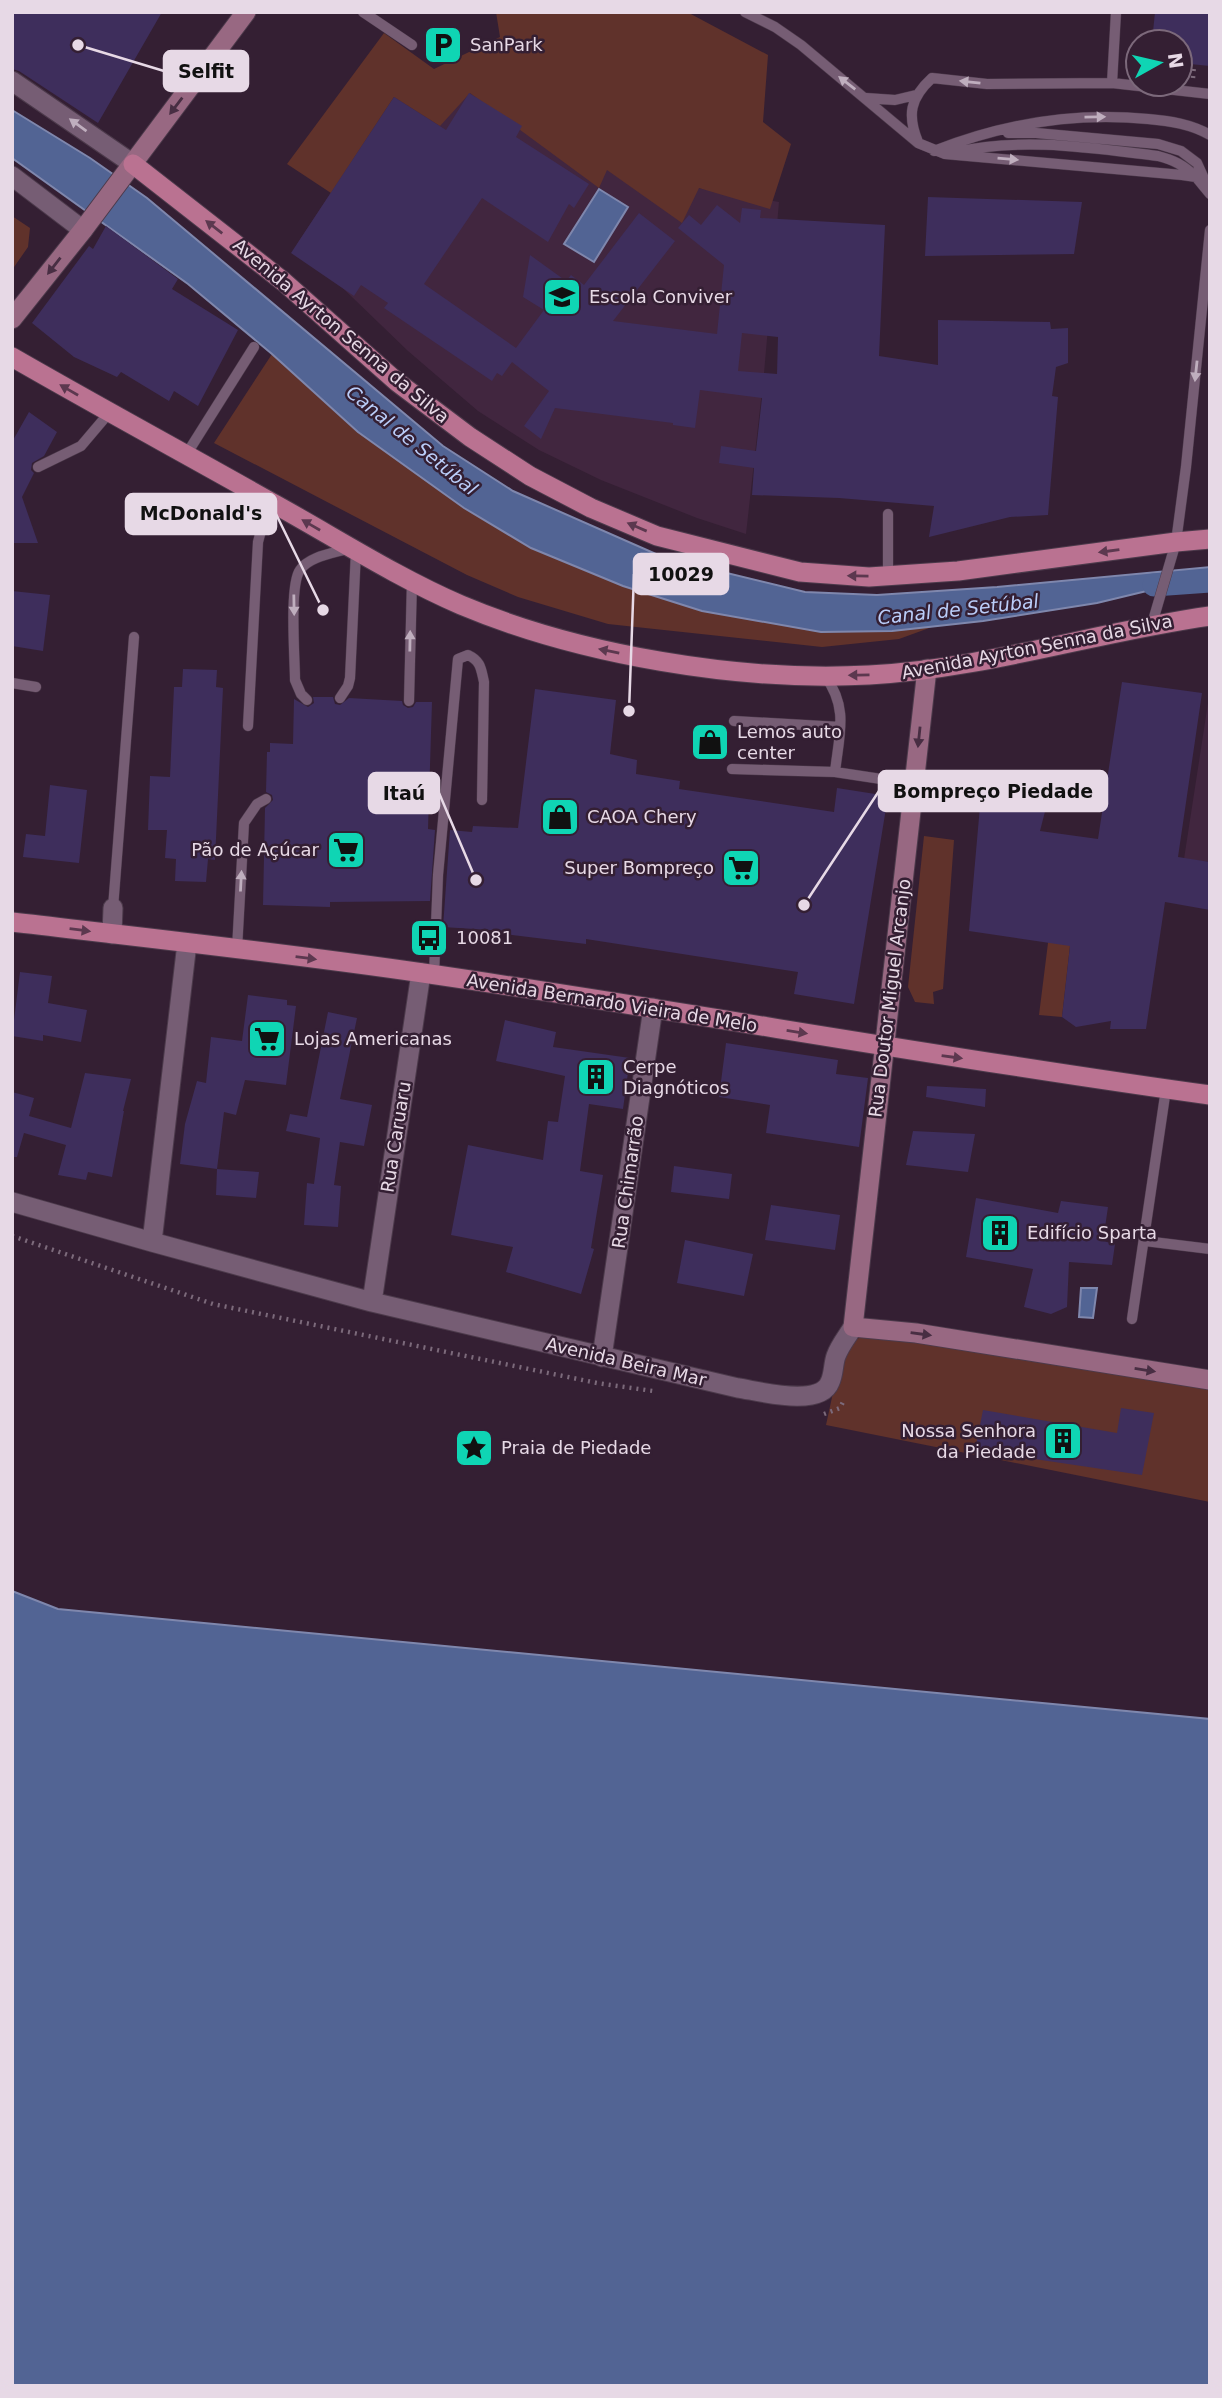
<svg xmlns="http://www.w3.org/2000/svg" width="1222" height="2398" font-family="'DejaVu Sans',sans-serif">
<rect width="100%" height="100%" fill="#341f33"/>
<path fill="#41263f" d="M470 82 698 188 779 202 764 373 746 534 697 518 601 480 539 450 478 411 408 351 297 244 394 97Z
M1210 690V862L1184 859Z"/>
<path fill="#60322b" d="M496 12H687L768 55 763 122 791 144 770 209 699 188 682 223 607 170 599 188 470 93 440 126 394 97 331 193 287 164 384 33 434 69 500 37Z
M12 216 30 228 28 247 12 270Z
M272 354 358 432 464 508 531 548 623 586 702 611 821 632H881L932 627 899 639 822 647 608 624 518 597 467 575 214 443Z
M924 836 954 840 943 989 933 992 934 1004 915 1002 908 987Z
M1049 935 1071 937 1062 1017 1039 1015Z
M866 1335 1210 1389V1502L826 1425 842 1351 852 1341Z"/>
<path fill="#526494" stroke="#7f87ad" stroke-width="2" d="M12 110 90 158 147 198 443 446 513 491 665 558 805 592 877 595 997 587 1210 567V581L1184 582 1097 603 983 621 892 631 821 632 702 611 623 586 531 548 464 508 358 432 272 354 188 284 12 158Z
M599 189 628 207 594 262 564 244Z
M1081 1288H1097L1093 1318 1079 1317Z
M12 1591 58 1609 1210 1719V2386H12Z"/>
<g fill="none" stroke-linecap="round" stroke-linejoin="round">
<path stroke="#526494" stroke-width="23" d="M1154 585 1210 581"/>
</g>
<path fill="#3e2e5c" fill-rule="evenodd" d="M12 12H162L98 123 19 71 12 69Z
M1155 12H1210V66L1180 63V42H1152Z
M469 93 522 126 516 137 589 184 574 208 569 204 548 242 482 198 424 284 516 348 544 310 523 297 530 255 566 281 571 275 584 285 639 213 675 241 613 321 717 334 724 265 678 228 689 215 701 225 717 205 740 223 742 208 761 210 760 218 885 225 879 356 938 365V320L1050 322 1051 329 1068 328V363L1056 367 1052 396 1058 397 1048 515 1010 517 929 537 934 506 839 498 752 495 754 468 719 463 721 446 756 451 762 398 700 390 695 428 673 425V423L555 408 541 439 524 426 549 391 512 362 502 376 497 373 492 381 384 308 388 303 361 285 354 296 291 253 394 97 446 130ZM742 333 778 337 777 374 738 371Z
M928 197 1082 202 1074 254 925 256Z
M106 226 178 279 172 289 238 330 198 406 174 391 169 401 121 372 117 377 74 357 32 323 89 246 93 249Z
M29 412 57 432 44 456 32 463 31 470 34 473 22 497 38 543H12V442Z
M12 591 50 595 43 651 12 646Z
M183 669 217 670 216 687 223 688 215 860 208 859 206 882 175 881 176 859 165 858 167 830H148L150 776 170 777 174 687H182Z
M1122 682 1202 693 1178 857 1210 862V910L1165 902 1146 1029H1110L1111 1021 1076 1027 1062 1017 1070 946 969 931 980 806 966 804 972 777 1051 788 1040 831 1098 839Z
M535 689 616 700 610 754 637 760 636 774 680 781 679 789 834 812 837 788 888 796 854 1004 794 994 798 972 586 939V944L504 934 505 931 443 927 450 830 472 832 473 826 518 828Z
M313 697H333L335 704 340 705 349 698 402 701 403 705 408 708 413 707 416 702H432L428 829 435 830 430 901 330 902V907L263 905 265 808 273 800 272 795 266 792 267 752H270V743L293 744 294 699 308 707 314 703Z
M50 785 87 790 79 863 23 857 26 834 45 836Z
M20 972 52 976 48 1003 87 1010 81 1042 43 1035V1041L12 1036Z
M248 995 287 1000V1005L296 1006 286 1085 245 1080 236 1115 224 1112 217 1169 180 1164 185 1124 197 1081 206 1083 211 1037 242 1041Z
M328 1012 357 1018 340 1099 372 1105 364 1146 340 1142 334 1185 341 1186 338 1227 304 1225 307 1183 314 1184 320 1138 286 1131 290 1114 307 1117Z
M505 1020 556 1032 553 1047 630 1058 623 1109 589 1104 580 1171 603 1175 591 1248 594 1249 581 1294 506 1272 513 1247 451 1235 468 1145 543 1160 548 1121 558 1122 565 1076 496 1061Z
M726 1043 838 1060 836 1074 868 1078 859 1147 766 1133 770 1105 719 1097Z
M85 1073 131 1079 123 1111H124L112 1177 88 1172 86 1180 58 1175 66 1145 24 1133 17 1157H12V1092L34 1098 29 1116 71 1128Z
M927 1086 986 1089 985 1107 926 1097Z
M913 1131 975 1134 968 1172 906 1165Z
M674 1166 732 1174 729 1199 671 1192Z
M217 1169 259 1172 256 1198 216 1195Z
M976 1198 1058 1213 1061 1201 1108 1207 1103 1241 1115 1244 1112 1265 1069 1262 1067 1307 1051 1314 1024 1307 1033 1269 966 1257Z
M771 1205 840 1215 835 1250 765 1240Z
M685 1240 753 1254 744 1296 677 1283Z
M1121 1408 1154 1413 1142 1475 975 1450 983 1410 1117 1433Z"/>
<g fill="none" stroke-linecap="round" stroke-linejoin="round">
<defs>
<path id="service" d="M363 12 412 45
M745 12 775 27 801 45 918 143 945 154 1182 175 1196 177 1210 194
M1112 83 1116 12
M866 98 895 100 916 95
M1008 133H1036L1158 144 1181 151 1197 163 1207 185
M918 142C907 115 910 98 932 78L987 84 1112 83 1210 94
M934 151C1002 124 1075 112 1148 119 1170 121 1191 124 1210 135
M956 152C1024 137 1090 148 1158 156 1174 160 1183 165 1195 176
M186 455 254 347
M38 467 81 446 109 413
M888 576V514
M1152 624 1176 542 1186 467 1210 230
M12 683 36 687
M340 698 348 686 350 678 356 551
M307 700 301 694 295 680C295 659 289 585 300 570 309 556 335 553 350 548
M409 701 412 580
M734 721 840 727
M248 726 258 542 269 501
M732 769 835 772C839 735 849 708 825 676
M835 772 914 784
M113 908 134 637
M237 949 244 823 257 804 266 799
M434 975 438 875 458 659 468 655C481 661 481 669 484 682L482 800
M1145 1241 1210 1249
M1132 1319 1166 1089"/>
<path id="minor" d="M112 934 113 908
M12 1202 152 1242 372 1302 738 1388C759 1391 820 1408 830 1382 834 1374 833 1364 836 1356 840 1345 847 1337 853 1327
M152 1242 187 943
M372 1302 421 973
M602 1357 653 1008"/>
<path id="tertiary" d="M12 81 133 164
M12 176 83 230"/>
<path id="secondary" d="M12 319 83 230 246 12
M927 669 853 1327 916 1333 1210 1380"/>
<path id="primary" d="M133 164 284 282 397 382 470 437 530 476 591 508 657 536 800 572 869 577 958 571 1176 542 1210 539
M12 357C97 406 184 453 269 501 333 536 394 576 461 605 580 655 740 682 869 675 984 669 1096 632 1210 616
M12 922C149 938 286 953 423 973 685 1011 947 1059 1210 1095"/>
</defs>
<use href="#service" stroke="#4c3a4b" stroke-width="11"/>
<use href="#minor" stroke="#4c3a4b" stroke-width="21"/>
<use href="#tertiary" stroke="#4c3a4b" stroke-width="21"/>
<use href="#secondary" stroke="#4c3a4b" stroke-width="21"/>
<use href="#primary" stroke="#4c3a4b" stroke-width="21"/>
<path stroke="#7c6a7b" stroke-width="4.5" stroke-dasharray="2 5" stroke-linecap="butt" d="M1193 78 1194 65
M12 1236 213 1304 597 1383 653 1391
M824 1414 840 1408 844 1400"/>
<use href="#service" stroke="#765d74" stroke-width="10"/>
<use href="#minor" stroke="#765d74" stroke-width="19"/>
<use href="#tertiary" stroke="#765d74" stroke-width="19"/>
<use href="#secondary" stroke="#986882" stroke-width="19"/>
<use href="#primary" stroke="#ba7291" stroke-width="19"/>
</g>
<defs><path id="oneway-solid" d="M-6-.8H1V-3.2L6.5 0L1 3.2V.8H-6Z" transform="scale(1.75)"/></defs>
<g fill="#bfaebe">
<use href="#oneway-solid" transform="translate(970 82) rotate(-174)"/>
<use href="#oneway-solid" transform="translate(847 83) rotate(-142)"/>
<use href="#oneway-solid" transform="translate(1095 117) rotate(-1)"/>
<use href="#oneway-solid" transform="translate(78 125) rotate(-144)"/>
<use href="#oneway-solid" transform="translate(1008 159) rotate(5)"/>
<use href="#oneway-solid" transform="translate(1196 371) rotate(96)"/>
<use href="#oneway-solid" transform="translate(294 605) rotate(89)"/>
<use href="#oneway-solid" transform="translate(410 641) rotate(-89)"/>
<use href="#oneway-solid" transform="translate(241 881) rotate(-87)"/>
</g>
<g fill="#482e43">
<use href="#oneway-solid" transform="translate(176 106) rotate(127)"/>
<use href="#oneway-solid" transform="translate(54 266) rotate(128)"/>
<use href="#oneway-solid" transform="translate(919 737) rotate(96)"/>
<use href="#oneway-solid" transform="translate(921 1334) rotate(8)"/>
<use href="#oneway-solid" transform="translate(1145 1370) rotate(9)"/>
</g>
<g fill="#5c384f">
<use href="#oneway-solid" transform="translate(214 227) rotate(-142)"/>
<use href="#oneway-solid" transform="translate(69 390) rotate(-150)"/>
<use href="#oneway-solid" transform="translate(311 525) rotate(-150)"/>
<use href="#oneway-solid" transform="translate(637 527) rotate(-157)"/>
<use href="#oneway-solid" transform="translate(1109 551) rotate(172)"/>
<use href="#oneway-solid" transform="translate(858 576) rotate(-179)"/>
<use href="#oneway-solid" transform="translate(609 651) rotate(-168)"/>
<use href="#oneway-solid" transform="translate(859 675) rotate(179)"/>
<use href="#oneway-solid" transform="translate(80 930) rotate(7)"/>
<use href="#oneway-solid" transform="translate(306 958) rotate(7)"/>
<use href="#oneway-solid" transform="translate(797 1032) rotate(9)"/>
<use href="#oneway-solid" transform="translate(952 1057) rotate(8)"/>
</g>
<defs>
<symbol id="parking-square" viewBox="-11 -11 22 22"><rect x="-9" y="-9" width="18" height="18" rx="4" fill="#0fd5b4" stroke="#341f33"/><path d="M-3.5-5.5H1a3.5 3.5 0 0 1 0 7H-1V5.5H-3.5ZM-1-3.4V-.6H.8a1.4 1.4 0 0 0 0-2.8Z" fill="#111"/></symbol>
<symbol id="school-square" viewBox="-11 -11 22 22"><rect x="-9" y="-9" width="18" height="18" rx="4" fill="#0fd5b4" stroke="#341f33"/><path d="M0-5L7-2L0 1L-7-2ZM-4 1L0 2.5L4 1V4Q0 6-4 4Z" fill="#111"/></symbol>
<symbol id="shop-square" viewBox="-11 -11 22 22"><rect x="-9" y="-9" width="18" height="18" rx="4" fill="#0fd5b4" stroke="#341f33"/><path d="M-5-2.5h2.3a2.7 3.5 0 0 1 5.4 0H5L5.5 6h-11ZM-1.5-2.5h3a1.5 2.3 0 0 0-3 0Z" fill="#111"/></symbol>
<symbol id="supermarket-square" viewBox="-11 -11 22 22"><rect x="-9" y="-9" width="18" height="18" rx="4" fill="#0fd5b4" stroke="#341f33"/><path d="M-6-5.5h2.5l.6 2H6L4.5 2H-2.5L-4.4-4H-6ZM-1.5 3.2a1.3 1.3 0 1 0 .1 0ZM3 3.2a1.3 1.3 0 1 0 .1 0Z" fill="#111"/></symbol>
<symbol id="bus-square" viewBox="-11 -11 22 22"><rect x="-9" y="-9" width="18" height="18" rx="4" fill="#0fd5b4" stroke="#341f33"/><path d="M-5-6H5V4H4V6H2V4H-2V6H-4V4H-5ZM-3.5-4V0h7V-4ZM-3.5 1.2v1.5H-2V1.2ZM2 1.2v1.5H3.5V1.2Z" fill="#111"/></symbol>
<symbol id="building-square" viewBox="-11 -11 22 22"><rect x="-9" y="-9" width="18" height="18" rx="4" fill="#0fd5b4" stroke="#341f33"/><path d="M-4-6H4V6H1V3H-1V6H-4ZM-2.5-4.3h1.7v1.8h-1.7ZM.8-4.3h1.7v1.8H.8ZM-2.5-1h1.7V.8h-1.7ZM.8-1h1.7V.8H.8Z" fill="#111"/></symbol>
<symbol id="sight-square" viewBox="-11 -11 22 22"><rect x="-9" y="-9" width="18" height="18" rx="4" fill="#0fd5b4" stroke="#341f33"/><path d="M0-6L1.8-2.2L6-1.7L2.9 1.2L3.7 5.4L0 3.3L-3.7 5.4L-2.9 1.2L-6-1.7L-1.8-2.2Z" fill="#111"/></symbol>
</defs>
<g fill-rule="evenodd">
<use href="#parking-square" x="421" y="23" width="44" height="44"/>
<use href="#school-square" x="540" y="275" width="44" height="44"/>
<use href="#shop-square" x="688" y="720" width="44" height="44"/>
<use href="#shop-square" x="538" y="795" width="44" height="44"/>
<use href="#supermarket-square" x="324" y="828" width="44" height="44"/>
<use href="#supermarket-square" x="719" y="846" width="44" height="44"/>
<use href="#bus-square" x="407" y="916" width="44" height="44"/>
<use href="#supermarket-square" x="245" y="1017" width="44" height="44"/>
<use href="#building-square" x="574" y="1055" width="44" height="44"/>
<use href="#building-square" x="978" y="1211" width="44" height="44"/>
<use href="#building-square" x="1041" y="1419" width="44" height="44"/>
<use href="#sight-square" x="452" y="1426" width="44" height="44"/>
</g>
<g text-anchor="middle" stroke-width="5" stroke-linejoin="round" paint-order="stroke">
<g font-size="18" fill="#e7d9e6" stroke="#341f33" text-anchor="start">
<text x="470" y="51">SanPark</text>
<text x="589" y="303">Escola Conviver</text>
<text x="737" y="738">Lemos auto<tspan x="737" dy="21">center</tspan></text>
<text x="587" y="823">CAOA Chery</text>
<text x="319" y="856" text-anchor="end">Pão de Açúcar</text>
<text x="714" y="874" text-anchor="end">Super Bompreço</text>
<text x="456" y="944">10081</text>
<text x="294" y="1045">Lojas Americanas</text>
<text x="623" y="1073">Cerpe<tspan x="623" dy="21">Diagnóticos</tspan></text>
<text x="1027" y="1239">Edifício Sparta</text>
<text x="1036" y="1437" text-anchor="end">Nossa Senhora<tspan x="1036" dy="21">da Piedade</tspan></text>
<text x="501" y="1454">Praia de Piedade</text>
</g>
<g font-size="18" fill="#e7d9e6" stroke="#341f33">
<text transform="translate(341 331) rotate(40)" y="6">Avenida Ayrton Senna da Silva</text>
<text transform="translate(1037 647) rotate(-11)" y="6">Avenida Ayrton Senna da Silva</text>
<text transform="translate(890 998) rotate(-83)" y="6">Rua Doutor Miguel Arcanjo</text>
<text transform="translate(612 1003) rotate(9)" y="6">Avenida Bernardo Vieira de Melo</text>
<text transform="translate(396 1137) rotate(-81)" y="6">Rua Caruaru</text>
<text transform="translate(628 1182) rotate(-82)" y="6">Rua Chimarrão</text>
<text transform="translate(626 1362) rotate(13)" y="6">Avenida Beira Mar</text>
</g>
<g font-size="19" font-style="italic" fill="#bacdf9" stroke="#341f33">
<text transform="translate(412 440) rotate(39)" y="7">Canal de Setúbal</text>
<text transform="translate(958 609) rotate(-6)" y="7">Canal de Setúbal</text>
</g>
</g>
<path fill="none" stroke="#e7d9e6" stroke-width="2.5" d="M78 45L164 71M323 610L276 514M629 711L634 574M804 905L879 791M476 880L439 793"/>
<g fill="#e7d9e6" stroke="#341f33" stroke-width="2.5">
<circle cx="78" cy="45" r="7"/>
<circle cx="323" cy="610" r="7"/>
<circle cx="629" cy="711" r="7"/>
<circle cx="804" cy="905" r="7"/>
<circle cx="476" cy="880" r="7"/>
</g>
<g fill="#e7d9e6" stroke="#e7d9e6" stroke-width="2.5">
<rect x="164" y="51" width="84" height="40" rx="7"/>
<rect x="126" y="494" width="150" height="40" rx="7"/>
<rect x="634" y="554" width="94" height="40" rx="7"/>
<rect x="879" y="771" width="228" height="40" rx="7"/>
<rect x="369" y="773" width="70" height="40" rx="7"/>
</g>
<g font-size="19" text-anchor="middle" font-weight="bold" fill="#111">
<text x="206" y="78">Selfit</text>
<text x="201" y="520">McDonald's</text>
<text x="681" y="581">10029</text>
<text x="993" y="798">Bompreço Piedade</text>
<text x="404" y="800">Itaú</text>
</g>
<rect width="1222" height="2398" fill="none" stroke="#e7d9e6" stroke-width="28"/>
<g transform="translate(1159 63) rotate(82)"><circle r="33" fill="#341f33" stroke="#7c697b" stroke-width="2"/>
<path d="M0-5L12 26L0 18L-12 26Z" fill="#0fd5b4"/>
<text y="-10" font-size="19" font-weight="bold" text-anchor="middle" fill="#e7d9e6">N</text>
</g>
</svg>
